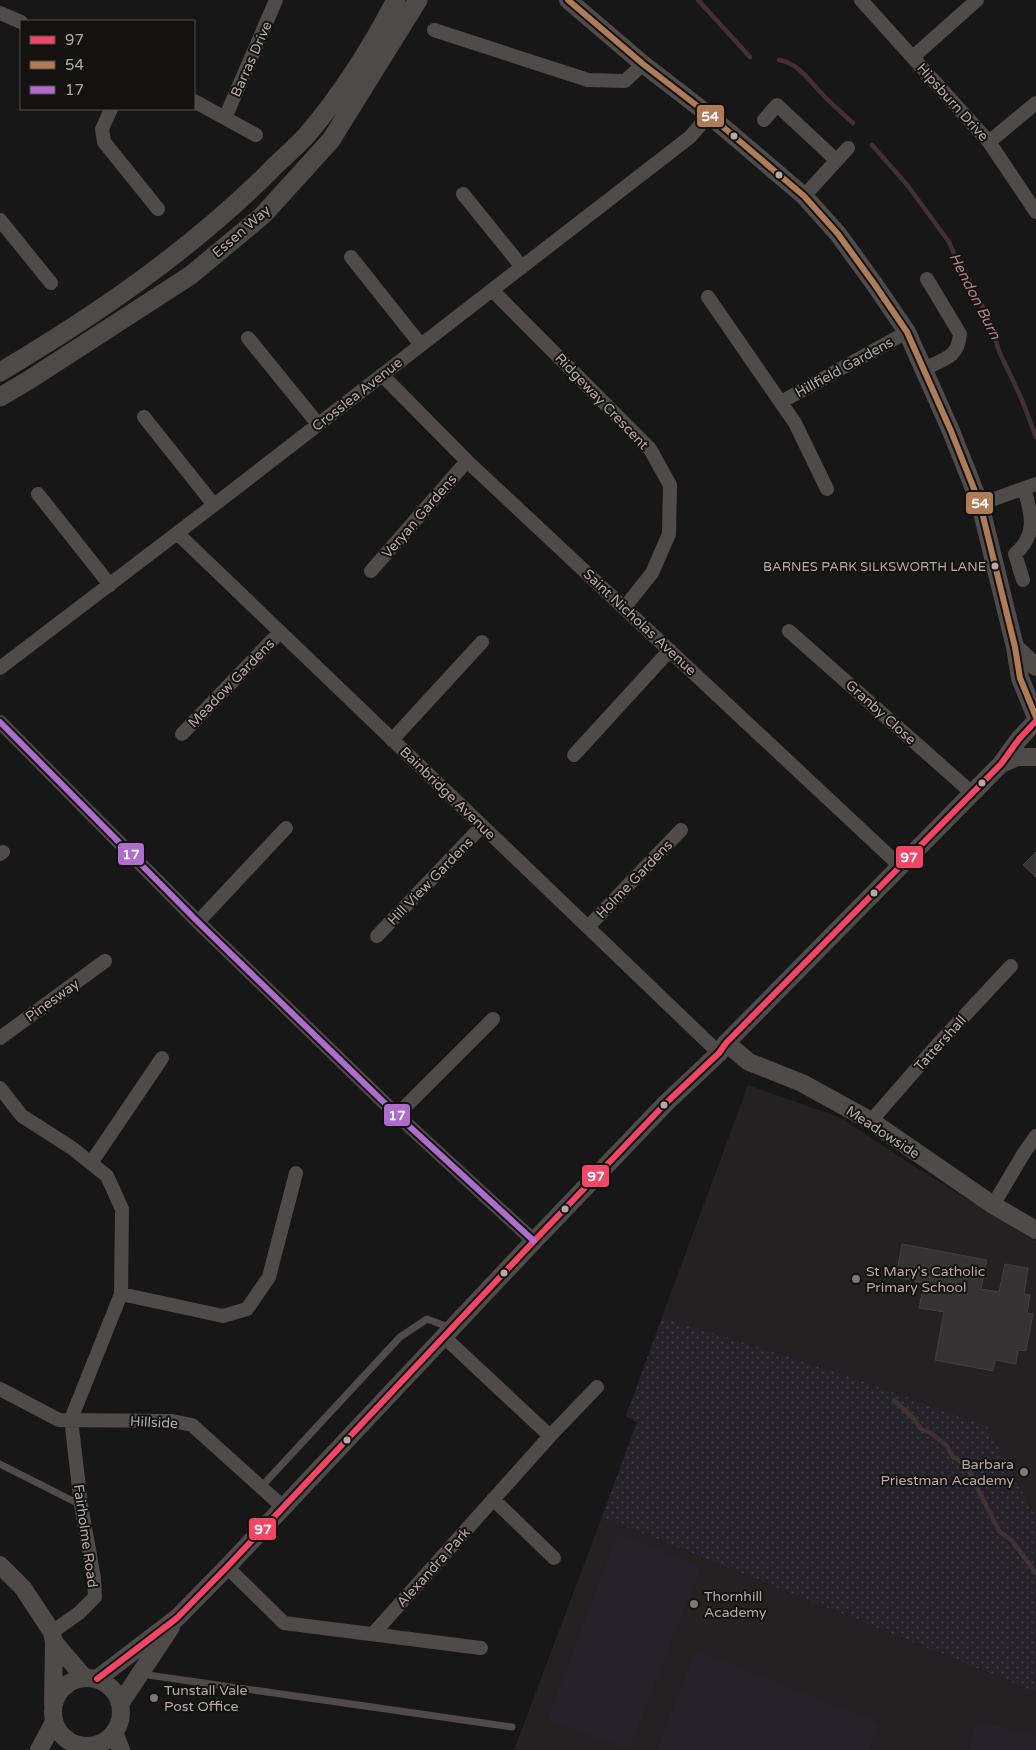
<svg xmlns="http://www.w3.org/2000/svg" width="1036" height="1750" font-family="'Varela Round',sans-serif">
<defs>
<pattern id="grass-dots" width="8" height="8" patternUnits="userSpaceOnUse" patternTransform="scale(1.25)"><rect width="8" height="8" fill="#26222a"/><path d="M2 2h.1M6 6h.1" fill="none" stroke="#433f46" stroke-width="1.8" stroke-linecap="round"/></pattern>
</defs>
<rect width="100%" height="100%" fill="#171717"/>
<path fill="#232121" d="M748 1085 841 1118 917 1168 1036 1241V1517L987 1426 834 1371 662 1317Z
M602 1517 1036 1692V1750H514Z"/>
<path fill="url(#grass-dots)" d="M662 1317 834 1371 987 1426 1036 1517V1692L602 1517 637 1422 626 1416Z"/>
<path fill="#26222a" d="M618 1533 701 1567 629 1749 547 1721Z
M696 1650 880 1723 869 1750H657Z
M977 1721 1036 1736V1750H969Z"/>
<g fill="none" stroke-linecap="round" stroke-linejoin="round">
<path stroke="#413134" stroke-width="4.5" d="M698 0 750 57
M779 60C799 63 811 83 824 96 833 105 843 114 853 123
M872 145 908 186 949 242 956 258 962 265 990 322 999 351 1022 400 1036 437
M894 1400 915 1420 921 1429 931 1433 947 1446 953 1457 966 1465 999 1531 1012 1541 1036 1573"/>
</g>
<path fill="#353333" stroke="#43403f" d="M1036 852V877L1023 865Z
M902 1244 987 1260 981 1289 999 1292 1005 1264 1028 1268 1024 1294 1030 1295 1027 1313 1033 1314 1026 1351 1018 1350 1016 1364 995 1360 993 1371 935 1360 944 1312 919 1308 924 1283 896 1277Z"/>
<g fill="none" stroke-linecap="round" stroke-linejoin="round">
<path stroke="#504b4b" stroke-width="7" d="M0 1464 81 1505
M261 1487 400 1337 427 1319 451 1328
M141 1674 512 1727"/>
<path stroke="#504b4b" stroke-width="14" d="M861 0 989 142 1036 212
M0 13 21 22
M434 30 588 80 625 81 643 64
M913 57 977 0
M194 101 256 135
M111 109 102 129 104 142 158 209
M225 118 276 0
M764 120 777 105 836 160
M989 142 1036 103
M463 194 522 267
M804 196 848 148
M0 220 51 283
M351 257 421 345
M492 290 650 449 670 485 669 534 652 573 624 608
M708 297 795 423 827 489
M248 338 318 424
M924 369C944 359 958 358 960 334L927 279
M382 375 467 461 900 866
M781 402 907 332
M144 417 214 505
M38 494 110 585
M980 504 1036 484
M177 533 719 1053
M371 571 467 461
M1023 580 1015 554C1036 536 1033 516 1024 489
M789 631 972 793
M0 668 214 505 690 137 709 115
M0 722 198 922 397 1115 534 1241
M182 734 280 632
M392 740 482 642
M574 755 670 650
M0 854 3 852
M198 922 286 828
M588 927 681 830
M377 936 482 826
M0 1038 105 961
M0 1088 22 1116 72 1148 107 1176 122 1209 121 1294 71 1419 81 1505 94 1578 95 1597 79 1613 52 1632
M397 1115 493 1019
M871 1121 938 1044 1011 966
M91 1163 162 1058
M993 1205 1024 1153 1036 1136
M121 1294 223 1316 247 1309 269 1277 296 1173
M443 1336 550 1436
M0 1389 59 1420 172 1421 192 1425 283 1507
M493 1499 554 1558
M227 1567 284 1623 481 1648
M373 1634 550 1436 597 1387"/>
<path stroke="#504b4b" stroke-width="18" d="M568 0 643 64 709 115 804 196 838 234 875 285 907 332 951 431 980 504 1015 647 1020 678 1036 717
M1015 647 1036 667
M1001 764 1017 757H1036
M726 1043 749 1062 802 1083 871 1121 993 1205 1036 1230
M0 1565 23 1588 52 1632 54 1642 53 1704
M54 1642 84 1677
M53 1712a34 34 0 1 1 68 0a34 34 0 1 1-68 0Z
M97 1679 177 1618 227 1567 534 1241 666 1103 719 1053 726 1043 1001 764 1019 739 1036 721
M120 1704 171 1627
M114 1732 121 1750
M39 1750 54 1722"/>
<path stroke="#4e4a4a" stroke-width="19" d="M0 372C96 315 185 254 265 176 278 162 293 150 306 136 341 95 371 48 396 0
M0 397 29 380 191 275 263 215 331 140 418 0"/>
<defs>
<path id="bus-1" d="M97 1679 177 1618 227 1567 534 1241 666 1103 719 1053 726 1043 1001 764 1019 739 1036 721"/>
<path id="bus-2" d="M568 0 643 64 709 115 804 196 838 234 875 285 907 332 951 431 980 504 1015 647 1020 678 1036 717"/>
<path id="bus-3" d="M0 722 198 922 397 1115 534 1241"/>
</defs>
<use href="#bus-1" stroke="#131211" stroke-width="10"/>
<use href="#bus-2" stroke="#131211" stroke-width="10"/>
<use href="#bus-3" stroke="#131211" stroke-width="10"/>
<use href="#bus-1" stroke="#f34667" stroke-width="6"/>
<use href="#bus-2" stroke="#b07c57" stroke-width="6"/>
<use href="#bus-3" stroke="#b06ccc" stroke-width="6"/>
</g>
<g fill="#b8a9a9" stroke="#131211" stroke-width="2">
<circle cx="734" cy="136" r="4.5"/>
<circle cx="779" cy="175" r="4.5"/>
<circle cx="995" cy="566" r="4.5"/>
<circle cx="982" cy="783" r="4.5"/>
<circle cx="874" cy="893" r="4.5"/>
<circle cx="664" cy="1105" r="4.5"/>
<circle cx="565" cy="1209" r="4.5"/>
<circle cx="504" cy="1273" r="4.5"/>
<circle cx="347" cy="1440" r="4.5"/>
</g>
<g fill="#807676" stroke="#131211" stroke-width="2">
<circle cx="856" cy="1279" r="5"/>
<circle cx="1024" cy="1472" r="5"/>
<circle cx="694" cy="1604" r="5"/>
<circle cx="154" cy="1698" r="5"/>
</g>
<g text-anchor="middle" stroke-width="4" stroke-linejoin="round" paint-order="stroke">
<g font-size="13" fill="#b8a9a9" stroke="#131211" text-anchor="end">
<text x="986" y="571">BARNES PARK SILKSWORTH LANE</text>
</g>
<g font-size="14" fill="#b8a9a9" stroke="#131211">
<text transform="translate(251 59) rotate(-66)" y="5">Barras Drive</text>
<text transform="translate(953 102) rotate(48)" y="5">Hipsburn Drive</text>
<text transform="translate(241 231) rotate(-41)" y="5">Essen Way</text>
<text transform="translate(844 367) rotate(-29)" y="5">Hillfield Gardens</text>
<text transform="translate(357 394) rotate(-38)" y="5">Crosslea Avenue</text>
<text transform="translate(602 401) rotate(46)" y="5">Ridgeway Crescent</text>
<text transform="translate(419 516) rotate(-49)" y="5">Veryan Gardens</text>
<text transform="translate(640 622) rotate(43)" y="5">Saint Nicholas Avenue</text>
<text transform="translate(231 683) rotate(-46)" y="5">Meadow Gardens</text>
<text transform="translate(881 712) rotate(42)" y="5">Granby Close</text>
<text transform="translate(448 793) rotate(44)" y="5">Bainbridge Avenue</text>
<text transform="translate(634 879) rotate(-46)" y="5">Holme Gardens</text>
<text transform="translate(430 881) rotate(-46)" y="5">Hill View Gardens</text>
<text transform="translate(52 1000) rotate(-36)" y="5">Pinesway</text>
<text transform="translate(940 1043) rotate(-48)" y="5">Tattershall</text>
<text transform="translate(883 1132) rotate(33)" y="5">Meadowside</text>
<text transform="translate(154 1422) rotate(3)" y="5">Hillside</text>
<text transform="translate(86 1536) rotate(82)" y="5">Fairholme Road</text>
<text transform="translate(433 1567) rotate(-48)" y="5">Alexandra Park</text>
</g>
<g font-size="14" fill="#b8a9a9" stroke="#131211" text-anchor="start">
<text x="866" y="1276">St Mary's Catholic<tspan x="866" dy="16">Primary School</tspan></text>
<text x="1014" y="1469" text-anchor="end">Barbara<tspan x="1014" dy="16">Priestman Academy</tspan></text>
<text x="704" y="1601">Thornhill<tspan x="704" dy="16">Academy</tspan></text>
<text x="164" y="1695">Tunstall Vale<tspan x="164" dy="16">Post Office</tspan></text>
</g>
<g font-size="15" font-style="italic" fill="#b2808a" stroke="#131211">
<text transform="translate(975 296) rotate(63)" y="5">Hendon Burn</text>
</g>
</g>
<g stroke="#131211" stroke-width="2">
<rect x="696" y="104" width="29" height="24" rx="5" fill="#b07c57"/>
<rect x="965" y="491" width="29" height="24" rx="5" fill="#b07c57"/>
<rect x="117" y="842" width="28" height="24" rx="5" fill="#b06ccc"/>
<rect x="895" y="845" width="29" height="24" rx="5" fill="#f34667"/>
<rect x="383" y="1103" width="28" height="24" rx="5" fill="#b06ccc"/>
<rect x="581" y="1164" width="29" height="24" rx="5" fill="#f34667"/>
<rect x="248" y="1517" width="29" height="24" rx="5" fill="#f34667"/>
</g>
<g font-size="14" text-anchor="middle" font-weight="bold" fill="#fff">
<text x="710" y="121">54</text>
<text x="980" y="508">54</text>
<text x="131" y="859">17</text>
<text x="909" y="862">97</text>
<text x="397" y="1120">17</text>
<text x="596" y="1181">97</text>
<text x="263" y="1534">97</text>
</g>
<rect x="20" y="20" width="175" height="90" fill="#131211" stroke="#554e4e"/>
<rect x="30" y="36" width="25" height="8" fill="#f34667" stroke="#554e4e"/>
<text x="65" y="45" font-size="15" fill="#b8a9a9">97</text>
<rect x="30" y="61" width="25" height="8" fill="#b07c57" stroke="#554e4e"/>
<text x="65" y="70" font-size="15" fill="#b8a9a9">54</text>
<rect x="30" y="86" width="25" height="8" fill="#b06ccc" stroke="#554e4e"/>
<text x="65" y="95" font-size="15" fill="#b8a9a9">17</text>
</svg>
